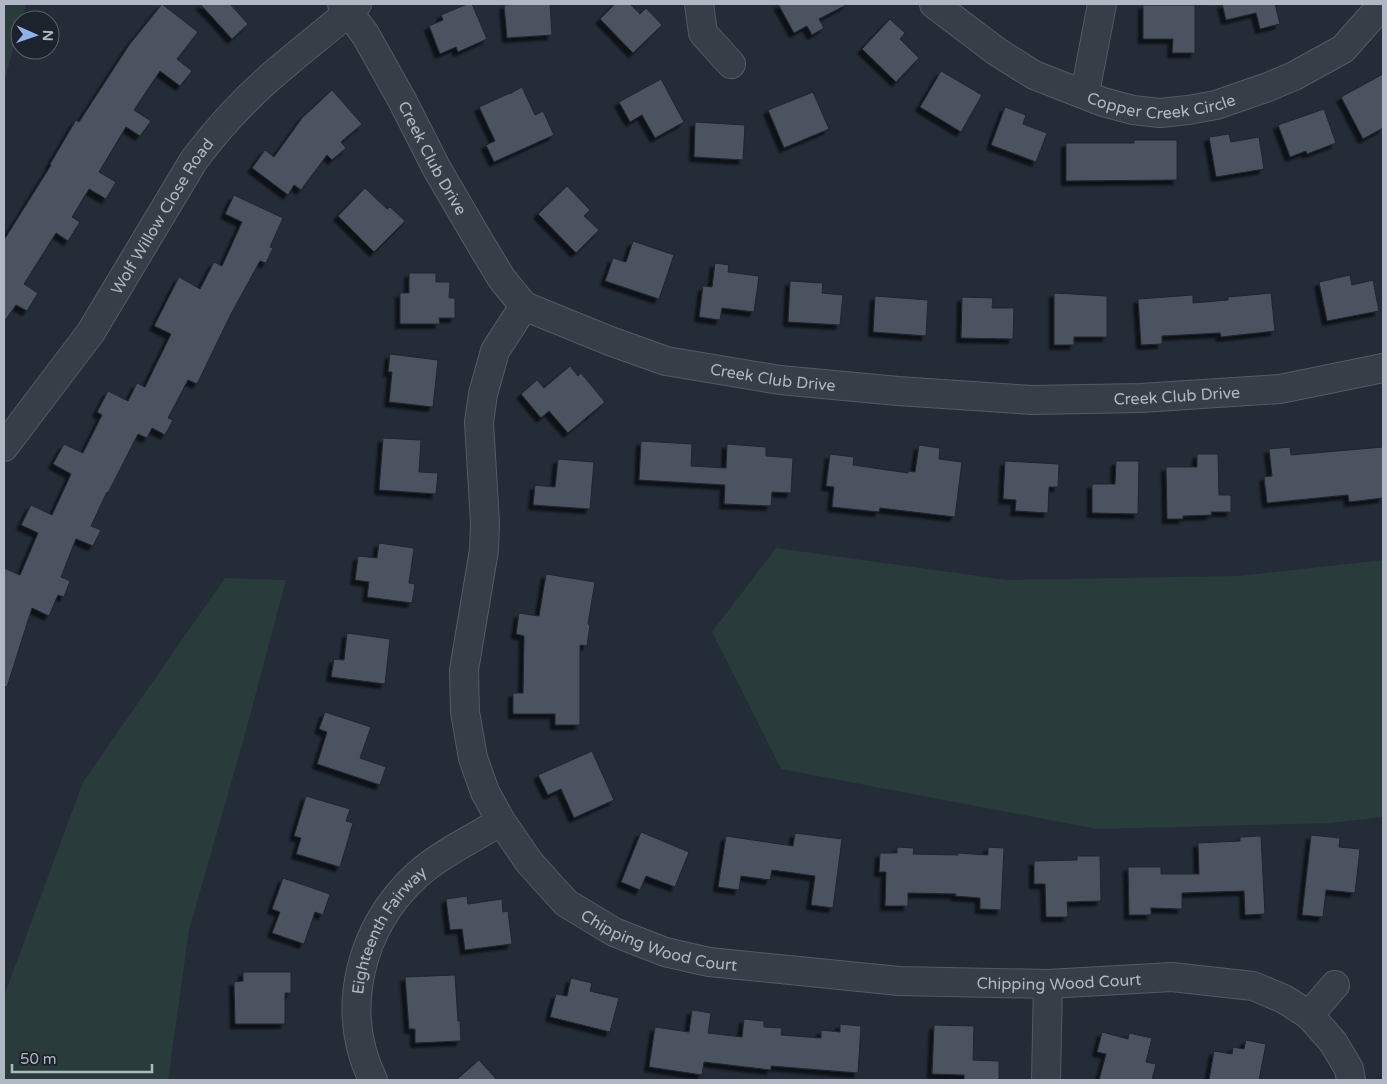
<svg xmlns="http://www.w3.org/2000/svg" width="1387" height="1084" font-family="'Varela Round',sans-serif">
<defs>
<filter id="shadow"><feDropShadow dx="-4.5" dy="4.5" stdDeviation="1" flood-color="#0009"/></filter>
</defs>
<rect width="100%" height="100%" fill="#242c37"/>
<path fill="#2a3b3c" d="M4 4H26L22 20H20V26L4 82Z
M776 548 1007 580 1239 576 1383 560V817L1329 823 1097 829 781 769 712 632Z
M225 578 286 580 244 738 189 930 168 1080H4V996L83 782Z"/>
<path fill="#4b5360" stroke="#1f252e" filter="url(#shadow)" d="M162 4 198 32 177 59 192 71 180 86 160 71 134 110 151 121 140 136 126 127 99 172 116 182 106 199 89 189 72 217 80 222 68 241 56 233 24 284 38 293 27 311 16 305 4 322V240L51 165 50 164 76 120 79 122 129 45Z
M200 4H230L248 24 232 39Z
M467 4H472L487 39 458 52 456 47 440 54 429 26 443 20 441 15Z
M520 4H550L552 35 507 38 504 5Z
M615 4H630L640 14 646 8 662 25 633 53 600 19Z
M778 4H848L819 19 824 28 812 35 807 26 794 33Z
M1222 4H1275L1280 24 1260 29 1256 13 1226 20Z
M1143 5H1195V53H1172L1173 39H1143Z
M890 19 905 33 900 39 919 58 896 82 862 49Z
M941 71 982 95 961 132 920 107Z
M1383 74V128L1363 139 1341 97Z
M661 79 684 122 655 138 642 115 630 122 619 102Z
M522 87 535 115 543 111 554 135 494 162 486 145 495 141 479 107 510 93 511 94V93Z
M332 90 362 124 341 142 346 148 332 160 327 155 301 190 294 185 288 195 252 168 265 150 274 157 302 118Z
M813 92 829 129 784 148 768 110Z
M1005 107 1026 115 1023 124 1047 133 1036 162 991 145Z
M1324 109 1336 143 1307 154 1306 151 1290 157 1278 125Z
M695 122 745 125 743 160 694 157Z
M1229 134 1231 142 1259 137 1264 169 1216 177 1209 137Z
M1134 140H1177V180L1066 181V143H1134Z
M567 186 590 210 584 216 599 230 576 253 538 214Z
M365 188 387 209 390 207 405 221 374 252 338 216Z
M234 195 283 218 270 247 273 248 266 263 260 261 231 314 197 384 188 380 168 418 173 420 165 435 152 428 147 438 138 434 108 493 107 492 91 526 101 530 93 546 76 539 61 577 70 581 64 597 58 595 49 616 32 608 7 687 4 686V568L20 575 38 533 21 525 31 505 52 515 71 474 53 464 64 444 83 453 102 415 97 412 108 391 128 401 137 383 145 387 171 334 154 326 179 277 200 289 214 262 222 266 242 222 225 214Z
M633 241 674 255 659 299 605 281 613 258 626 262Z
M715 263 729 265 728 272 759 276 754 312 722 308 720 320 699 317 703 286 712 287Z
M409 273H436V282H450L449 298H455V318H439L440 324H400V293H409Z
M1350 275 1352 285 1373 280 1379 311 1327 321 1319 282Z
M790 281 823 283 822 293 843 295 840 325 788 322Z
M1054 293 1107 296V337H1074V345H1054Z
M1271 293 1275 331 1221 337 1220 333 1162 336V344L1141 345 1138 299 1193 295V303L1228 300V297Z
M875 296 928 300 926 336 873 332Z
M962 297 993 298 992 308H1014L1013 339 961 338Z
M390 354 438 360 433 407 389 402 392 372H388Z
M570 366 578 376 581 373 605 402 568 433 549 411 541 418 521 394 537 380 544 388Z
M383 438 421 440 419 472 438 473 436 494 379 490Z
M641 441 692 444 691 466 726 468 727 444 766 447V456L793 458 791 493 772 492 771 506 724 504 725 485 639 480Z
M919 445 940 448 939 459 962 462 955 517 880 508 879 512 832 507 834 487 826 486 830 454 854 457 853 465 908 473V471L915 472Z
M1290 447 1291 455 1383 447V498L1349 502 1348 495 1267 503 1264 477 1272 476 1269 449Z
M1197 454H1218L1219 495H1231V512H1211L1212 515 1183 516V519H1167L1166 467H1197Z
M558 459 594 462 590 509 533 505 535 485 555 487Z
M1005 461 1059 464 1058 487H1049L1048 513 1015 511 1016 500 1003 499Z
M1116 461H1139L1138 514 1092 513V484H1115Z
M379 543 414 548 409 583 415 584 412 603 367 597 369 582 355 580 358 556 377 558Z
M546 574 595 582 588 624 590 625 587 646 580 645V725H555V714H513V693H523L524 636 516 634 519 613 539 616Z
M347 633 390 639 385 684 331 677 334 659 344 660Z
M325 712 371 727 360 758 386 767 380 785 317 764 327 732 319 729Z
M592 751 614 800 574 818 561 789 548 795 538 775Z
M306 796 350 809 346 821 353 823 340 867 296 854 301 838 294 836Z
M641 832 689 852 675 887 646 876 640 890 621 882Z
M795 833 842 839 833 908 811 905 815 876 772 870 770 880 741 876 739 890 718 887 726 836 793 846Z
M1311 835 1340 838 1339 847 1360 849 1355 893 1326 890 1323 917 1302 915Z
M1261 836 1265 914 1245 915 1244 891 1182 893V909L1151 908V915H1129L1128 867H1161V874H1199L1198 843 1240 841V837Z
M897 847 914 848 913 854 958 855V853L988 855V847L1004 848 1001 910 980 909V898L955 896 956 894 908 893V906H885L886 872H879L880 853H897Z
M1077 856H1100L1101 901 1067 902 1068 917H1046L1045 884H1034V861L1077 860Z
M283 878 330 894 323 915 315 912 304 944 272 933 280 912 272 909Z
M467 896 468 904 502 899 503 912 508 911 512 944 465 950 462 929 450 930 446 899Z
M243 972H291V993H285V1024H235L234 982 243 981Z
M455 975 458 1021H460L461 1041 415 1043V1029H409L405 977Z
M571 978 592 983 590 991 619 998 610 1032 550 1017 556 994 567 996Z
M692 1010 711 1013 708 1033 742 1037 744 1019 764 1021V1027L782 1028 781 1035 821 1038V1030L840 1032V1024L861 1026 858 1073 771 1066V1070L704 1062 702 1075 649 1067 655 1027 689 1032Z
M934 1025 974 1026 973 1060 999 1061V1080H964V1075L932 1074Z
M1102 1032 1128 1039 1129 1033 1152 1038 1146 1062 1156 1064 1152 1080H1099L1106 1054 1097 1052Z
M1246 1040 1266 1044 1259 1080H1209L1214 1051 1232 1054 1233 1047 1244 1049Z
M479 1060 497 1080H456Z"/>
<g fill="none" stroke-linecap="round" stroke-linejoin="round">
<defs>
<g id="minor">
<path id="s1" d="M342 4 365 34 402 100 437 169 482 246 502 279 524 306 610 341 666 361 780 380 898 391 1032 400 1141 398 1280 389 1383 368"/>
<path d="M699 4 703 33 731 64"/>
<path id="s2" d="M934 4 996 51 1034 75 1103 102 1133 110 1160 113 1188 110 1216 105 1268 87 1294 76 1343 49 1383 4"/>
<path d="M1085 93 1102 4"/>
<path id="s3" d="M524 306 495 351 483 394 479 422 485 523 484 550 464 670 465 712 473 758 485 792 501 821 529 862 566 903 614 932 665 952 709 962 899 981 1048 984 1172 977 1253 986 1284 999 1309 1015 1333 1042 1349 1069 1351 1080"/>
<path id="s4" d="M4 447 91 332 194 160C221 124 252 91 287 63 310 43 335 25 357 4"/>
<path d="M1309 1015 1335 985"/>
<path id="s5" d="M373 1080C339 1010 360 927 417 875 442 853 473 839 501 821"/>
<path d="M1046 1080 1048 984"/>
</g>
</defs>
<use href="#minor" stroke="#555b65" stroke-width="30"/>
<use href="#minor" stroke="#373e47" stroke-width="28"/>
</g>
<g text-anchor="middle" stroke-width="4" stroke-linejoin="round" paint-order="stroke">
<g font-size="16" fill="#b2b8c3" stroke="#1d232c">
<text dy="6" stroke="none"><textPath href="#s2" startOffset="256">Copper Creek Circle</textPath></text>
<text dy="6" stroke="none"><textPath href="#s1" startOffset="179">Creek Club Drive</textPath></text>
<text dy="6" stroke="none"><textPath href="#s4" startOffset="280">Wolf Willow Close Road</textPath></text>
<text dy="6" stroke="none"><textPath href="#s1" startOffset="614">Creek Club Drive</textPath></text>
<text dy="6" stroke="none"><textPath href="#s1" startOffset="1019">Creek Club Drive</textPath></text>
<text dy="6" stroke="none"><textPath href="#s5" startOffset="161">Eighteenth Fairway</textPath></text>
<text dy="6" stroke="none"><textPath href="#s3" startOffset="741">Chipping Wood Court</textPath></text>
<text dy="6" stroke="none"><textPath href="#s3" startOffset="1146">Chipping Wood Court</textPath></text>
</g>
</g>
<rect width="1387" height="1084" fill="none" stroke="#b2b8c3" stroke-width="10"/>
<g transform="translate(35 35) rotate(92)"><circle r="24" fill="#1d232c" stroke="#595f68"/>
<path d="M0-4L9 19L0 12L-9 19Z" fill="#90b1ea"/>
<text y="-8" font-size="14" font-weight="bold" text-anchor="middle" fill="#b2b8c3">N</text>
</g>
<path d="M12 1064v8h140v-8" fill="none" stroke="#b2b8c3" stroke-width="2.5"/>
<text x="20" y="1064" font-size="15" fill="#b2b8c3" stroke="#1d232c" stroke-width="4" paint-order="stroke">50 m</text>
</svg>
